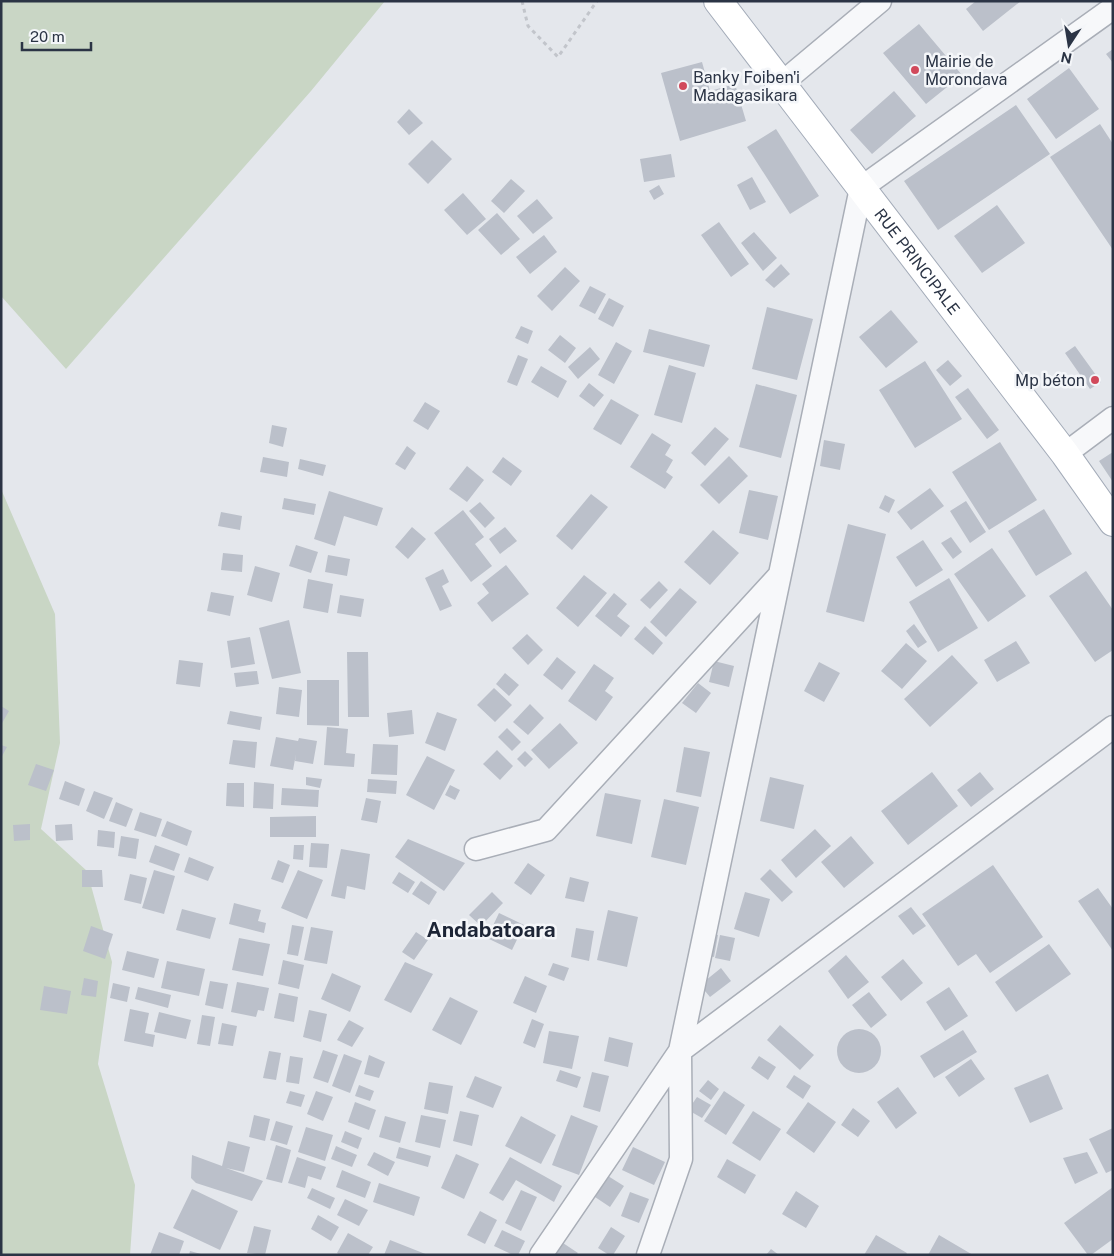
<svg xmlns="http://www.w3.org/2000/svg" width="1114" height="1256" font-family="'Public Sans',sans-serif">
<rect width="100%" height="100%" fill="#e4e7ec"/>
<path fill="#c9d6c5" d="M1 1H385L311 91 66 369 1 296Z
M1 489 55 614 60 743 41 829 87 871 112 962 98 1064 135 1185 130 1255H1Z"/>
<path fill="#bbc0ca" d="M976 1H1021L983 31 966 9Z
M919 24 962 75 926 104 883 53Z
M1113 49V63L1106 54Z
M702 62 710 91 735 84 746 121 680 141 661 73Z
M1069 68 1099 109 1056 139 1027 99Z
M894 91 916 116 872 154 850 130Z
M1016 105 1050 154 938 230 904 181Z
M409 109 423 123 409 135 397 122Z
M1100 124 1113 144V250L1050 157Z
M776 129 819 196 790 214 747 147Z
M432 140 452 159 428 184 408 164Z
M671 154 675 177 644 182 640 159Z
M752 177 766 202 750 210 737 185Z
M511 179 525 191 504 213 491 201Z
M659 185 664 194 654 200 649 191Z
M463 193 486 219 467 235 444 210Z
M537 199 553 218 533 234 517 216Z
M997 205 1025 243 982 273 954 236Z
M497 213 520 239 501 255 478 230Z
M719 222 749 264 731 277 701 235Z
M754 232 777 258 763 271 741 243Z
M544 235 557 252 530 274 516 257Z
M781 264 790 274 774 288 765 280Z
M565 267 580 281 552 311 537 296Z
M590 286 606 294 595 314 579 306Z
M609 298 624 306 613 327 598 319Z
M767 307 813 319 797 380 752 369Z
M891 310 918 342 886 368 859 337Z
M521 326 533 331 528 344 515 338Z
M649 329 710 345 704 367 643 352Z
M560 335 576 348 565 363 548 350Z
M616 342 632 351 614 384 598 375Z
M1075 346 1101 382 1090 389 1065 353Z
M590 347 600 359 578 379 568 367Z
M518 355 528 359 517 386 507 382Z
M948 360 962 376 950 386 936 370Z
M925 361 962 419 915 448 879 390Z
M669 365 696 373 682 423 654 415Z
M541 366 567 381 558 398 531 382Z
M589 383 604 395 594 407 579 396Z
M756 384 797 395 781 458 739 447Z
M968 388 999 430 987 439 955 397Z
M611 399 639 415 621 445 593 429Z
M425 402 440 411 428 430 413 421Z
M272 425 287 428 283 447 269 443Z
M715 427 729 439 705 466 691 453Z
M652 433 671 445 665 455 673 460 666 472 673 477 665 489 630 467Z
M824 440 845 444 840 470 820 466Z
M1000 442 1037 500 989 530 952 472Z
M407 446 416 453 405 470 395 464Z
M1113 452V482L1099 461Z
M729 456 748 476 719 504 700 485Z
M263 457 289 462 287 477 260 472Z
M503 457 522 471 511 486 492 472Z
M300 459 326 465 323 476 298 469Z
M467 466 484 480 467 502 449 489Z
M930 488 944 506 911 530 897 512Z
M749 490 778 496 768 540 739 533Z
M329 491 383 508 377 526 344 516 335 546 314 539Z
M591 494 608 507 572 550 556 536Z
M885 495 895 500 889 513 879 508Z
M284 498 316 504 314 515 282 509Z
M966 501 986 532 970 543 950 511Z
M480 502 495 518 485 528 469 511Z
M1044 509 1072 554 1036 576 1008 531Z
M463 510 484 537 475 544 492 566 471 582 434 533Z
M221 512 242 516 240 530 218 526Z
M848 524 886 534 864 622 826 612Z
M412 527 426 539 408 559 395 547Z
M505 527 517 541 500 554 489 539Z
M713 530 739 553 710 585 684 562Z
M951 537 962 552 953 559 941 543Z
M923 540 943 570 916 587 896 557Z
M296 545 318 552 311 573 289 566Z
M992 548 1026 596 988 622 954 574Z
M223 553 243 555 242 572 221 570Z
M328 555 350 559 347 576 325 572Z
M506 565 529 594 492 622 477 603 489 593 482 584Z
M255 566 280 573 272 602 247 595Z
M443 569 449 582 442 586 452 606 440 611 425 578Z
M1086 571 1113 610V650L1095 662 1049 596Z
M584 575 607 593 578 627 556 608Z
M949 578 978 628 938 652 909 602Z
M308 579 333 584 328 613 303 608Z
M659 581 668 590 650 609 640 600Z
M680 588 697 602 666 637 650 622Z
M211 592 234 596 230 616 207 611Z
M614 593 627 604 617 616 630 626 621 637 595 616Z
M340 595 364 599 361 617 337 613Z
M289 620 301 673 272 679 259 628Z
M914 624 927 642 918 648 906 631Z
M645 626 663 643 653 655 634 639Z
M527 634 543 650 528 665 512 648Z
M250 637 255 664 231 668 227 641Z
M1016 641 1030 663 997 682 984 660Z
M906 643 927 661 902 689 881 671Z
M347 652H368L369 717H348Z
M952 655 978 683 930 727 904 699Z
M557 657 576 672 562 690 543 675Z
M179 660 203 663 200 687 176 684Z
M714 661 734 666 729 687 709 682Z
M819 662 840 673 824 702 804 691Z
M594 664 614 678 605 691 613 697 596 721 568 701Z
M257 671 259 684 236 687 234 673Z
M505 673 519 685 509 696 496 684Z
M307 680H339V726L307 725Z
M698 683 711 693 696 713 682 703Z
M279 687 302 690 299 717 276 714Z
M494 688 512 705 495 722 477 705Z
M530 704 544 718 528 735 513 722Z
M1 706 9 711 1 725Z
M412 710 414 734 389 737 387 713Z
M230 711 262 717 260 730 227 724Z
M437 712 457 719 445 751 425 743Z
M560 723 578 743 549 769 531 750Z
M327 727 348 729 346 753 355 754 354 767 324 765Z
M507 728 521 742 512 751 498 737Z
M276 737 298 741 299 738 317 741 313 764 295 761 296 754 293 770 270 766Z
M233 740 257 742 255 768 229 764Z
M373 744 398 745 397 775 371 774Z
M1 745 7 747 1 758Z
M684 747 710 752 701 797 676 792Z
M497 750 513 766 500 780 483 764Z
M525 751 533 759 525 767 517 759Z
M427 756 455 770 434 810 406 795Z
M36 764 54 770 46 791 28 785Z
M932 772 958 806 908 845 881 811Z
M980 772 994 789 971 807 957 790Z
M306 777 322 779 320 788 306 785Z
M770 777 804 785 794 829 760 821Z
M368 779 397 781 396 794 367 792Z
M65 781 85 789 79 806 59 799Z
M254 782 274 784 273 809 253 808Z
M227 783H244V807L226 806Z
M450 785 460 790 455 800 445 795Z
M282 788 319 790 318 807 281 805Z
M94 791 113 798 104 819 86 811Z
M605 793 641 800 632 844 596 836Z
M366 798 381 801 377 823 361 820Z
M664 799 699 807 686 865 651 857Z
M116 802 133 809 126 827 109 821Z
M140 812 162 819 156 837 134 830Z
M316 816V837H270V817Z
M167 821 192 831 187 846 161 836Z
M30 824V840L14 841 13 825Z
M72 824 73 840 56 841 55 825Z
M815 829 831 846 796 878 781 860Z
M98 830 115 832 114 848 97 846Z
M121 836 139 839 136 859 118 856Z
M851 836 874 863 844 888 821 862Z
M408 839 465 863 444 891 395 857Z
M311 843 329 844 327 868 309 867Z
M155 845 180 854 174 871 149 862Z
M294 845H304L303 860 293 859Z
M341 849 370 854 365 890 347 886 345 899 331 896Z
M189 857 214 867 208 881 184 872Z
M278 860 290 865 283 883 271 879Z
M528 863 545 875 531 895 514 883Z
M993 865 1043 937 990 973 976 954 958 966 922 914Z
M770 869 793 892 782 902 760 879Z
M82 870H102L103 887H82Z
M154 870 175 876 164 914 142 908Z
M298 870 323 880 307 919 281 908Z
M399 872 415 882 408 893 392 883Z
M130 874 147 878 141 904 124 900Z
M570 877 589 882 584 902 565 898Z
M421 881 437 892 429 905 412 894Z
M1098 888 1113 909V951L1078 901Z
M492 892 503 903 481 926 469 915Z
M745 892 770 899 759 937 734 929Z
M234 903 261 910 258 921 266 923 264 933 229 924Z
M911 907 926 926 913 935 898 916Z
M182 909 216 918 210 939 176 930Z
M608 910 638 917 627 967 597 960Z
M499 913 524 925 512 950 487 938Z
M292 925 304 927 298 956 287 954Z
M91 926 113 934 105 959 83 951Z
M311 927 333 931 327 964 304 960Z
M576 928 594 931 589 961 571 957Z
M416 932 428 940 414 960 402 952Z
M710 933 718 935 714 957 705 955Z
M720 935 735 938 730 961 715 958Z
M239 938 270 944 263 976 232 970Z
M1049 944 1071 974 1016 1012 995 982Z
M127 951 159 959 154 978 122 970Z
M846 955 869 982 848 999 828 971Z
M903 959 923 983 901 1001 881 977Z
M283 960 304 965 299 989 278 984Z
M167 961 205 969 199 996 161 988Z
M405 962 433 974 411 1013 384 1000Z
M553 963 569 968 564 981 548 975Z
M721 968 731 981 710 997 700 985Z
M332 973 361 986 350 1012 321 999Z
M525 976 547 986 536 1013 513 1003Z
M84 978 98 981 96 997 81 995Z
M210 981 228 984 223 1009 205 1005Z
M237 982 269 988 264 1011 258 1010 256 1017 231 1012Z
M113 983 130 987 127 1002 110 998Z
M44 986 71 991 67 1014 40 1010Z
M138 987 171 995 168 1008 135 999Z
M949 987 968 1016 945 1031 926 1002Z
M869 992 887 1015 871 1028 852 1005Z
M279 993 298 997 294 1022 274 1018Z
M450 997 478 1011 461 1045 432 1030Z
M130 1009 149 1013 145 1033 155 1035 153 1047 124 1041Z
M309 1010 327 1014 321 1042 303 1037Z
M159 1012 191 1020 186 1039 154 1032Z
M202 1015 215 1017 210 1046 197 1044Z
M532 1019 544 1024 535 1048 523 1043Z
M349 1020 364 1028 352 1047 337 1040Z
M222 1023 237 1026 233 1046 218 1044Z
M780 1025 814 1055 800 1070 767 1040Z
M837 1051a22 22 0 1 1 44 0a22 22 0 1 1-44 0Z
M963 1030 977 1052 934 1078 920 1056Z
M549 1031 579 1036 572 1069 543 1063Z
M609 1037 633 1043 628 1067 604 1061Z
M323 1050 338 1055 328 1083 313 1078Z
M269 1051 281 1053 276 1080 263 1078Z
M344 1054 362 1061 350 1093 332 1086Z
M369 1055 385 1062 379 1078 364 1074Z
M290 1056 303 1058 299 1084 286 1082Z
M759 1056 776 1067 768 1080 751 1068Z
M971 1059 985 1079 959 1097 945 1077Z
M560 1070 581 1077 577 1088 556 1081Z
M592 1072 609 1076 600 1112 583 1107Z
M1048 1074 1063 1109 1030 1123 1014 1088Z
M794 1075 811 1086 803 1099 786 1087Z
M475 1076 502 1087 493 1108 466 1097Z
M708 1080 719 1089 711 1100 699 1091Z
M429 1082 453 1086 448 1114 424 1109Z
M359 1085 374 1091 370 1101 355 1096Z
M898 1087 917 1113 896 1129 877 1102Z
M290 1091 305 1095 301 1107 286 1103Z
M316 1091 333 1097 323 1121 307 1114Z
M724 1091 745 1105 726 1135 704 1121Z
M697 1097 711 1105 702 1118 688 1110Z
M355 1102 376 1110 369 1130 348 1122Z
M808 1102 836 1122 814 1153 786 1133Z
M853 1108 870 1121 858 1137 841 1125Z
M460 1111 479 1115 472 1146 453 1141Z
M753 1111 781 1129 760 1161 732 1143Z
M254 1115 270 1119 265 1141 249 1137Z
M421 1115 446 1120 440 1148 415 1142Z
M571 1115 598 1126 579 1175 552 1165Z
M385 1116 406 1122 400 1143 379 1137Z
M521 1116 556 1135 541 1164 505 1146Z
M276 1121 293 1126 287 1145 270 1140Z
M306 1127 333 1135 325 1161 298 1152Z
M1113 1128V1170L1106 1173 1089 1139Z
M345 1131 362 1138 358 1149 341 1142Z
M228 1141 250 1147 244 1172 226 1168 263 1181 252 1201 196 1183 191 1178 192 1155 222 1166Z
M276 1145 291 1150 282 1183 266 1179Z
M336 1146 357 1155 352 1167 331 1159Z
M399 1147 431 1156 428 1167 396 1158Z
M633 1147 665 1162 654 1185 622 1170Z
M374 1152 395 1162 388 1176 367 1165Z
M1087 1152 1098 1173 1075 1184 1063 1158Z
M456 1154 479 1164 464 1199 441 1188Z
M297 1157 326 1167 321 1180 308 1176 305 1188 288 1183Z
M510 1157 562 1186 554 1202 516 1180 503 1201 489 1193Z
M727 1159 756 1175 745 1194 717 1177Z
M342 1170 371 1182 365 1198 336 1187Z
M608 1176 624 1186 610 1207 595 1197Z
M379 1183 420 1197 414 1216 373 1202Z
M1113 1187V1239L1091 1255H1088L1064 1223Z
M312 1188 335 1198 330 1209 307 1198Z
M192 1189 238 1211 220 1250 173 1228Z
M521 1190 537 1197 521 1231 505 1223Z
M796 1191 819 1206 806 1228 782 1214Z
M630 1192 649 1199 639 1223 621 1216Z
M345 1199 368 1210 359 1226 337 1215Z
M480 1211 497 1220 485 1244 467 1235Z
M318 1215 339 1227 331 1241 311 1229Z
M254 1226 271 1230 265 1255 247 1253Z
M611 1227 625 1236 613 1255H609L598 1248Z
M502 1230 525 1241 518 1255H513L494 1246Z
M159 1232 184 1241 179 1255H150Z
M348 1233 373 1247 368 1255H340L337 1253Z
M876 1235 907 1253 906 1255H864Z
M939 1235 973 1255H928Z
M390 1240 428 1255H384Z
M563 1243 578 1253 576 1255H555Z
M771 1249 779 1255H766Z
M190 1251 201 1254 200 1255H189Z"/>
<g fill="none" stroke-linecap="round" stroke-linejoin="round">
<defs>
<path id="minor" d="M782 83 880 1
M1065 454 1113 418
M476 849 546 830 778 577
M541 1255 680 1051 1113 727
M648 1255 681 1159 680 1051 861 188 1113 8"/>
<g id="major">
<path id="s1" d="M718 1 1065 454 1113 522"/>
</g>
</defs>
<use href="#minor" stroke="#a9aeb7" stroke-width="25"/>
<use href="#major" stroke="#a3abb8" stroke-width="30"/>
<path stroke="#c2c5cb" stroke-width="3" stroke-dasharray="4 4" stroke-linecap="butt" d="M522 1 528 26 558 57 597 1"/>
<use href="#minor" stroke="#f7f8fa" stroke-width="22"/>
<use href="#major" stroke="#fff" stroke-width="28"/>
</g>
<g fill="#d1495b" stroke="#f4f6f9" stroke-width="2">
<circle cx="915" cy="70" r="5"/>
<circle cx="683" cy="86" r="5"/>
<circle cx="1095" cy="380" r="5"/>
</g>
<g text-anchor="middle" stroke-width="5" stroke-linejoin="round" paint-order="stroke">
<g font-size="16" fill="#2b3445" stroke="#f4f6f9" text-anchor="start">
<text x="925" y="67">Mairie de<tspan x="925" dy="18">Morondava</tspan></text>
<text x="693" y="83">Banky Foiben'i<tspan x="693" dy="18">Madagasikara</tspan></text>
<text x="1085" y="386" text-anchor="end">Mp béton</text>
</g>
<g font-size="16" fill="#2b3445" stroke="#f4f6f9">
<text dy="6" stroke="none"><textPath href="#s1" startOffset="328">RUE PRINCIPALE</textPath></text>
</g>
<g font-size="21" font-weight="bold" fill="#1d2536" stroke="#f4f6f9">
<text x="491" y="937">Andabatoara</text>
</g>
</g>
<rect width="1114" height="1256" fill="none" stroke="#2b3445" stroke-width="5"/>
<g transform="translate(1069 45) rotate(192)" stroke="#f4f6f9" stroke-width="4" paint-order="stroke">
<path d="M0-4L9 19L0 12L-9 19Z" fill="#2b3445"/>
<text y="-8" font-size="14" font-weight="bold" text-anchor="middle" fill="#2b3445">N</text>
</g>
<path d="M22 42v8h69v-8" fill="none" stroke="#2b3445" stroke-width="2.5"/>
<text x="30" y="42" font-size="15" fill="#2b3445" stroke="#f4f6f9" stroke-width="4" paint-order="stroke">20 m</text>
</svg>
